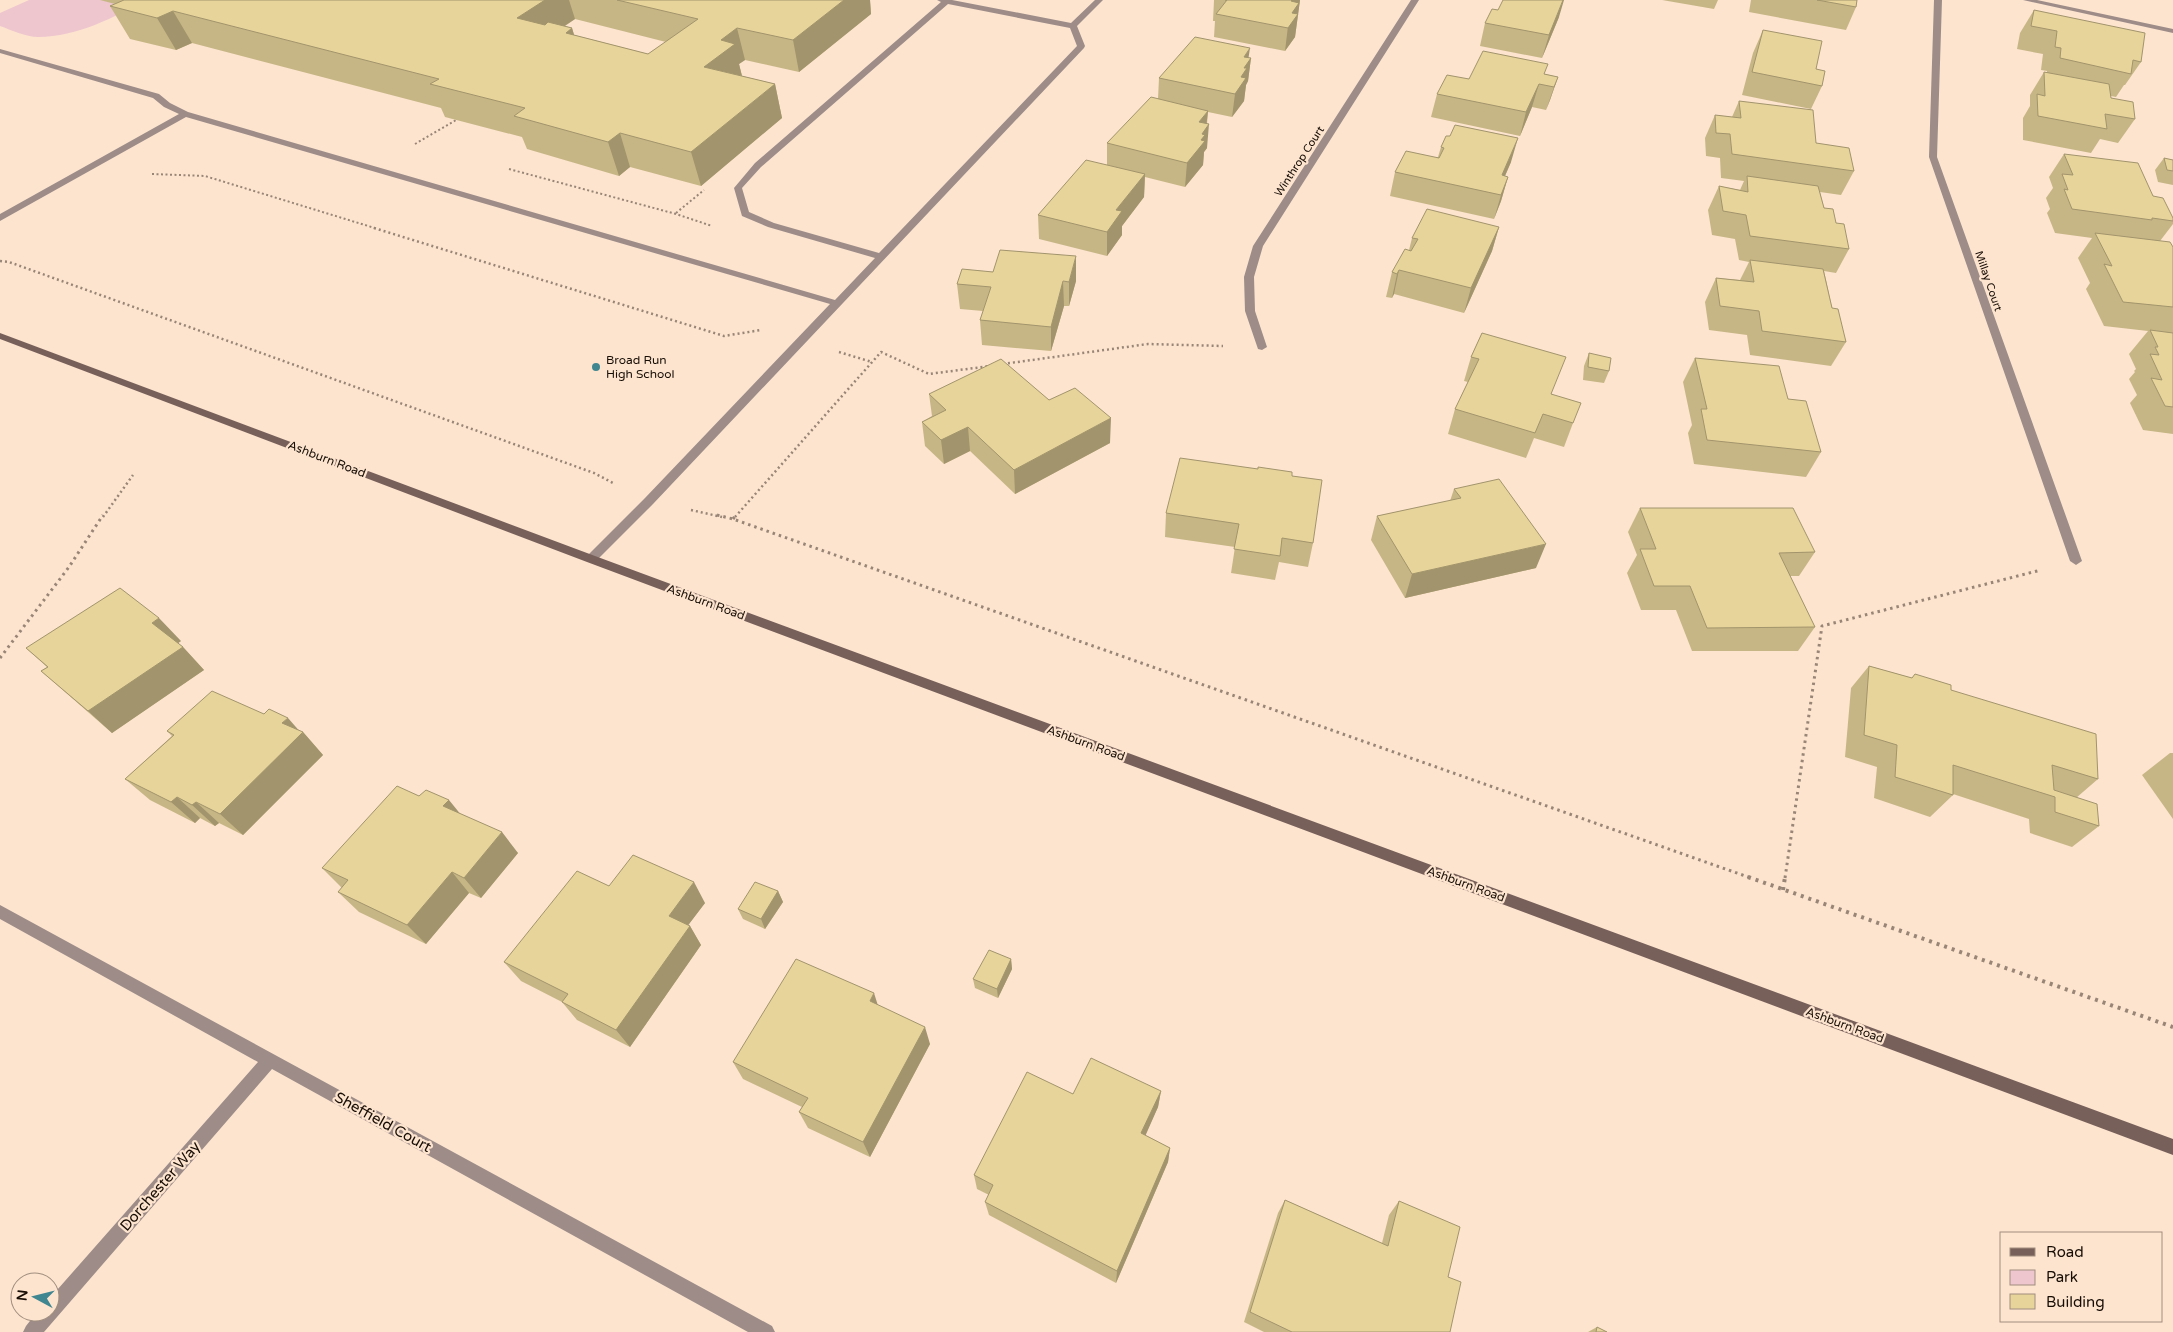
<svg xmlns="http://www.w3.org/2000/svg" width="2173" height="1332" font-family="'Varela Round',sans-serif">
<rect width="100%" height="100%" fill="#fde4cf"/>
<path fill="#eec6ce" d="M29 0H148C113 17 78 37 38 37 26 37 11 30 0 26V13Z"/>
<g fill="none" stroke-linecap="round" stroke-linejoin="round">
<path stroke="#988576" stroke-width="2" stroke-dasharray="2 2.5" stroke-linecap="butt" d="M415 144 456 120
M509 169 676 214 712 226
M152 174 205 176 378 229
M676 213 704 190"/>
<path stroke="#988576" stroke-width="2.5" stroke-dasharray="2 3" stroke-linecap="butt" d="M374 228 724 336 761 330
M0 261 9 262 594 473 615 484
M839 352 872 362
M1003 364 1148 344 1223 346
M691 510 722 517
M103 517 133 475
M735 517 881 352 929 374 990 366"/>
<path stroke="#988576" stroke-width="3" stroke-dasharray="2.5 4" stroke-linecap="butt" d="M717 515 733 519 1751 878
M733 519 736 515
M0 658 69 567 103 515
M1785 878 1822 626 2041 570"/>
<path stroke="#988576" stroke-width="4" stroke-dasharray="3 5" stroke-linecap="butt" d="M1748 877 2173 1027
M1783 890 1785 877"/>
<path fill="#9d8c88" fill-rule="evenodd" d="M937 0H952L1071 23 1095 0H1103L1077 26 1085 46 1084 48 653 504 595 562 591 563 585 559 587 556 645 498 830 304 186 117 0 221V214L179 114 164 107 153 98 0 53V49L159 94 170 103 188 112 835 300 875 258 768 227 742 216 734 188 755 163 941 2ZM948 4 1070 28 1077 46 879 253 774 223 749 212 742 188 761 167Z"/>
<path fill="#9d8c88" fill-rule="evenodd" d="M1411 0H1419L1263 246 1254 277 1255 311 1267 347 1262 350 1258 349 1245 311 1244 277 1253 246Z
M1934 0H1942L1937 157 2082 561 2076 565 2070 561 1929 157Z
M2023 0H2037L2173 29V33Z
M0 905 772 1326 775 1332H748L272 1069 44 1332H23L26 1326 37 1312H50V1298L258 1062 0 919Z"/>
<path fill="#78605a" fill-rule="evenodd" d="M0 333 595 556 2173 1139V1155L587 562 0 339Z"/>
</g>
<path fill="#c7b685" fill-rule="evenodd" d="M100 0H870L871 14 799 72 745 60 739 64 742 76 775 84 782 118 701 186 630 167 619 176 527 149 522 137 445 117 441 108 192 43 176 50 130 39 110 6 115 4ZM575 19 666 42 648 54 574 35 572 28 565 26Z
M1214 0H1300L1295 37 1285 51 1214 37 1215 21H1213Z
M1662 0H1718L1714 9Z
M1751 0H1857L1856 7 1846 30 1749 12Z
M2034 10 2141 62 2125 85H2124L2116 97 2111 96V98L2135 119 2118 143 2100 139 2091 153 2023 140V118L2030 106V95L2044 72H2047V71L2041 70 2043 54 2017 49 2020 33Z
M1559 17 1542 58 1480 46 1485 23Z
M1763 30 1816 69 1822 86 1811 109 1742 95 1753 53Z
M1249 58H1251L1248 81 1246 85 1244 101 1232 117 1208 112 1207 124V148L1204 152 1203 165 1185 187 1145 177 1144 197 1122 226V235L1107 256 1039 239 1038 215 1107 165V143L1158 99 1159 78Z
M1545 74 1558 77 1550 100 1546 110 1532 107 1520 136 1431 117 1437 94 1469 79Z
M1739 101 1816 143 1854 171 1841 195 1820 192 1824 208 1836 223 1849 249 1836 273 1824 271 1832 308 1846 342 1831 366 1750 355 1747 335 1709 330 1705 302 1716 278 1740 280 1749 262 1739 260 1735 239 1712 235 1708 210 1719 186 1740 190 1744 181 1721 178 1720 158 1706 156 1705 138 1715 115 1732 117Z
M1441 147 1511 162 1505 176 1508 177 1501 201 1494 219 1390 196 1395 172 1438 157Z
M2064 154 2153 196 2173 218V224L2160 241 2173 247V434L2143 430 2130 403 2137 395 2129 379 2135 372 2134 371 2136 369 2129 354 2148 331 2104 326 2086 289 2090 283 2078 258 2092 238 2055 233 2047 213 2050 209 2046 198 2053 188 2049 177Z
M2164 158 2173 160V185L2158 182 2155 170Z
M1499 227 1492 251 1464 313 1394 294 1392 298 1386 297 1392 272 1409 250 1412 238Z
M1076 281 1069 306H1064L1051 351 982 345 980 320 983 311 960 309 957 284Z
M1482 333 1551 394 1573 423 1564 447 1534 438 1526 458 1448 434 1455 409 1468 382 1464 381 1471 357Z
M1589 353 1609 371 1604 383 1583 380 1584 366Z
M1695 358 1788 399 1821 452 1806 477 1694 464 1688 433 1692 425 1683 382Z
M929 394 1049 400 1110 443 1015 494 970 451 944 464 925 446 922 422 932 416Z
M1292 476 1313 543 1308 567 1279 562 1275 580 1231 573 1235 547 1165 537 1166 513Z
M1454 489 1536 568 1405 598 1371 540 1377 516 1450 501Z
M1640 508 1815 552 1799 576H1790L1815 627 1798 651H1692L1676 610H1641L1627 573 1637 555 1628 532Z
M181 641 178 643 183 647 204 670 112 733 41 671 47 667 26 648Z
M1869 666 1912 678 1915 674 1951 690 2098 779 2076 798 2099 826 2072 847 2030 833 2029 819 1953 794V795L1930 817 1874 798 1877 767 1845 757 1851 688Z
M167 731H300L303 732 323 755 243 835 219 823 215 826 200 818 195 823 150 800 125 779 172 736Z
M2170 753H2173V819L2142 775Z
M459 813 518 853 481 898 469 893 426 944 359 912 338 892 342 888 322 868Z
M609 886 705 903 688 925 690 926 701 945 630 1047 577 1020 562 1002 521 981 504 962Z
M778 891 783 902 765 929 743 919 738 909Z
M1011 959 1012 969 998 998 975 988 973 979Z
M878 1005 930 1044 870 1157 808 1128 799 1112 802 1107 743 1079 733 1062Z
M1161 1091 1158 1107 1145 1135 1170 1148 1168 1162 1116 1283 989 1215 985 1202 989 1195 977 1189 974 1175 1073 1094Z
M1285 1200 1382 1243 1389 1215 1399 1201 1448 1277 1450 1332H1264L1244 1322 1278 1213Z
M1597 1327 1607 1332H1588Z"/>
<path fill="#a2946c" d="M545 0H569L575 19 528 50 517 18Z
M844 0H870L871 14 799 72 793 40Z
M1292 0H1300L1295 37 1285 51 1291 1Z
M1563 0H1564L1559 17 1542 58 1549 35Z
M173 11 192 43 176 50 157 18Z
M572 28 582 61 566 33Z
M737 28 745 60 739 64 742 76 704 67 721 40Z
M1250 48 1248 61 1251 58 1248 81 1246 85 1244 101 1232 117 1235 94 1244 57Z
M1558 77 1550 100 1546 110 1554 87Z
M775 84 782 118 701 186 691 152Z
M1539 84 1532 107 1520 136 1526 112Z
M1208 111 1206 128 1209 124 1207 148 1204 152 1203 165 1185 187 1187 163 1199 122Z
M620 133 630 167 619 176 608 142Z
M1518 138 1511 162 1497 194 1502 175Z
M1145 174 1144 197 1122 226V235L1107 256V232L1116 210Z
M1508 177 1501 201 1494 219 1501 195Z
M1499 227 1492 251 1464 313 1471 288Z
M1076 256V281L1069 306V282Z
M1399 270 1394 294 1392 298 1397 274Z
M1063 281 1064 306 1051 351V327Z
M1111 418 1110 443 1015 494 1014 470Z
M968 427 970 451 944 464 941 440Z
M1546 544 1536 568 1405 598 1412 574Z
M159 618 181 641 174 646 152 623Z
M183 647 204 670 112 733 88 711Z
M288 718 302 734 303 732 323 755 243 835 220 814 282 723Z
M177 797 200 818 195 823 171 802Z
M449 800 466 821 443 806Z
M196 802 219 823 215 826 192 805Z
M502 832 518 853 481 898 464 878Z
M452 872 469 893 426 944 407 925Z
M694 882 705 903 680 936 669 916Z
M778 891 783 902 765 929 761 919Z
M690 926 701 945 630 1047 616 1030Z
M1011 959 1012 969 998 998 997 989Z
M874 993 880 1012 870 1001Z
M925 1027 930 1044 870 1157 863 1142Z
M1161 1091 1158 1107 1140 1148 1141 1133Z
M1170 1148 1168 1162 1116 1283 1117 1271Z"/>
<path fill="#e7d49b" stroke="#a2946c" d="M124 0H545L517 18 545 25 548 22 572 28 566 33 648 54 698 19 617 0H844L793 40 737 28 721 40 735 44 704 67 775 84 691 152 620 133 608 142 514 116 525 108 430 84 439 79 173 11 157 18 110 6Z
M1225 0H1292L1291 1 1299 3 1292 13 1298 14 1288 28 1216 14 1227 0Z
M1503 0H1563L1549 35 1485 23 1492 9 1498 10Z
M1817 0H1857L1856 7Z
M2034 10 2145 33 2141 62 2133 60 2131 74 2060 58 2061 48 2055 47 2057 31 2031 26Z
M1763 30 1822 41 1816 69 1825 71 1822 86 1752 72Z
M1195 37 1250 48 1244 57 1251 58 1244 68H1247L1241 77 1246 78 1235 94 1159 78Z
M1483 51 1548 64 1544 74 1558 77 1554 87 1539 84 1526 112 1437 94 1447 75 1469 79Z
M2044 72 2109 84 2111 98 2133 102 2135 119 2105 114 2107 129 2038 116 2037 94 2045 96Z
M1151 97 1208 111 1199 122 1209 124 1202 134 1205 135 1201 140 1205 141 1187 163 1107 143Z
M1739 101 1813 110 1816 143 1849 148 1854 171 1732 154 1730 134 1716 133 1715 115 1741 118Z
M1455 125 1518 138 1502 175 1508 177 1501 195 1395 172 1406 151 1439 158 1444 148 1441 147 1446 136H1450Z
M2064 154 2138 163 2153 196 2163 198 2173 218V221L2152 218V220L2072 209 2064 189 2068 190 2062 174 2073 175Z
M2164 158 2173 160V171L2167 170Z
M1086 160 1145 174 1116 210 1122 211 1107 232 1038 215Z
M1747 176 1818 186 1824 208 1833 209 1836 223 1844 224 1849 249 1750 236 1746 215 1723 211 1719 186 1748 192Z
M1427 209 1499 227 1471 288 1399 270 1397 274 1392 272 1405 249 1411 251 1418 239 1412 238Z
M2095 233 2170 242 2173 247V307L2123 302 2104 264 2112 266Z
M1000 250 1076 256 1069 282 1063 281 1051 327 980 320 991 287 957 284 962 269 993 272Z
M1750 260 1823 269 1832 308 1838 309 1846 342 1762 331 1759 311 1720 306 1716 278 1754 282Z
M2150 330 2173 333V407L2165 406 2151 378 2162 380 2150 354 2159 355 2155 347H2158Z
M1482 333 1566 357 1551 394 1581 403 1573 423 1543 414 1535 433 1455 409 1479 359 1471 357Z
M1589 353 1611 358 1609 371 1588 367Z
M1695 358 1779 366 1788 399 1806 401 1821 452 1707 440 1701 409H1707Z
M1001 359 1049 400 1075 388 1111 418 1014 470 968 427 941 440 922 422 946 410 929 394Z
M1180 458 1258 469V467L1292 472V476L1322 480 1313 543 1282 538 1280 556 1234 549 1239 524 1166 513Z
M1499 479 1546 544 1412 574 1377 516 1461 498 1454 489Z
M1640 508H1793L1815 552 1779 553 1815 627 1707 628 1690 586H1654L1640 549H1656Z
M120 588 159 618 152 623 183 647 88 711 41 671 48 667 26 648Z
M1869 666 1912 678 1915 674 1951 685V690L2096 734 2098 779 2052 765 2054 790 2097 804 2099 826 2055 812V797L1953 765V795L1895 777 1897 745 1864 735Z
M212 691 264 714 269 709 288 718 282 723 303 732 220 814 196 802 192 805 177 797 171 802 125 779 174 735 167 731Z
M397 786 419 796 426 790 449 800 443 806 502 832 464 878 452 872 407 925 338 892 348 880 322 868Z
M633 855 694 882 669 916 690 926 616 1030 562 1002 568 994 504 962 577 871 609 886Z
M755 882 778 891 761 919 738 909Z
M989 950 1011 959 997 989 973 979Z
M796 959 874 993 870 1001 925 1027 863 1142 799 1112 808 1098 733 1062Z
M1091 1058 1161 1091 1141 1133 1170 1148 1117 1271 985 1202 993 1185 974 1175 1027 1072 1073 1094Z
M1285 1200 1388 1246 1399 1201 1460 1227 1448 1277 1461 1282 1450 1332H1292L1250 1312Z
M1597 1327 1607 1332H1596Z"/>
<circle fill="#408690" stroke="#fde4cf" stroke-width="2" cx="596" cy="367" r="5"/>
<g text-anchor="middle" stroke-width="4.5" stroke-linejoin="round" paint-order="stroke">
<g font-size="11" fill="#170d05" stroke="#fde4cf">
<text transform="translate(1299 161) rotate(-57)" y="4">Winthrop Court</text>
<text transform="translate(1989 281) rotate(71)" y="4">Millay Court</text>
</g>
<g font-size="12" fill="#170d05" stroke="#fde4cf" text-anchor="start">
<text x="606" y="364">Broad Run<tspan x="606" dy="14">High School</tspan></text>
</g>
<g font-size="12" fill="#170d05" stroke="#fde4cf">
<text transform="translate(327 459) rotate(21)" y="4">Ashburn Road</text>
<text transform="translate(706 602) rotate(20)" y="4">Ashburn Road</text>
<text transform="translate(1086 743) rotate(20)" y="4">Ashburn Road</text>
<text transform="translate(1466 884) rotate(20)" y="4">Ashburn Road</text>
<text transform="translate(1845 1025) rotate(20)" y="4">Ashburn Road</text>
</g>
<g font-size="15" fill="#170d05" stroke="#fde4cf">
<text transform="translate(383 1122) rotate(29)" y="5">Sheffield Court</text>
<text transform="translate(160 1186) rotate(-49)" y="5">Dorchester Way</text>
</g>
</g>
<rect x="2000" y="1232" width="162" height="90" fill="#fde4cf" stroke="#a18e7e"/>
<rect x="2010" y="1248" width="25" height="8" fill="#78605a" stroke="#a18e7e"/>
<text x="2046" y="1257" font-size="15" fill="#170d05">Road</text>
<rect x="2010" y="1270" width="25" height="15" fill="#eec6ce" stroke="#a18e7e"/>
<text x="2046" y="1282" font-size="15" fill="#170d05">Park</text>
<rect x="2010" y="1294" width="25" height="15" fill="#e7d49b" stroke="#a18e7e"/>
<text x="2046" y="1307" font-size="15" fill="#170d05">Building</text>
<g transform="translate(35 1297) rotate(277)"><circle r="24" fill="#fde4cf" stroke="#a18e7e"/>
<path d="M0-4L9 19L0 12L-9 19Z" fill="#408690"/>
<text y="-8" font-size="14" font-weight="bold" text-anchor="middle" fill="#170d05">N</text>
</g>
</svg>
